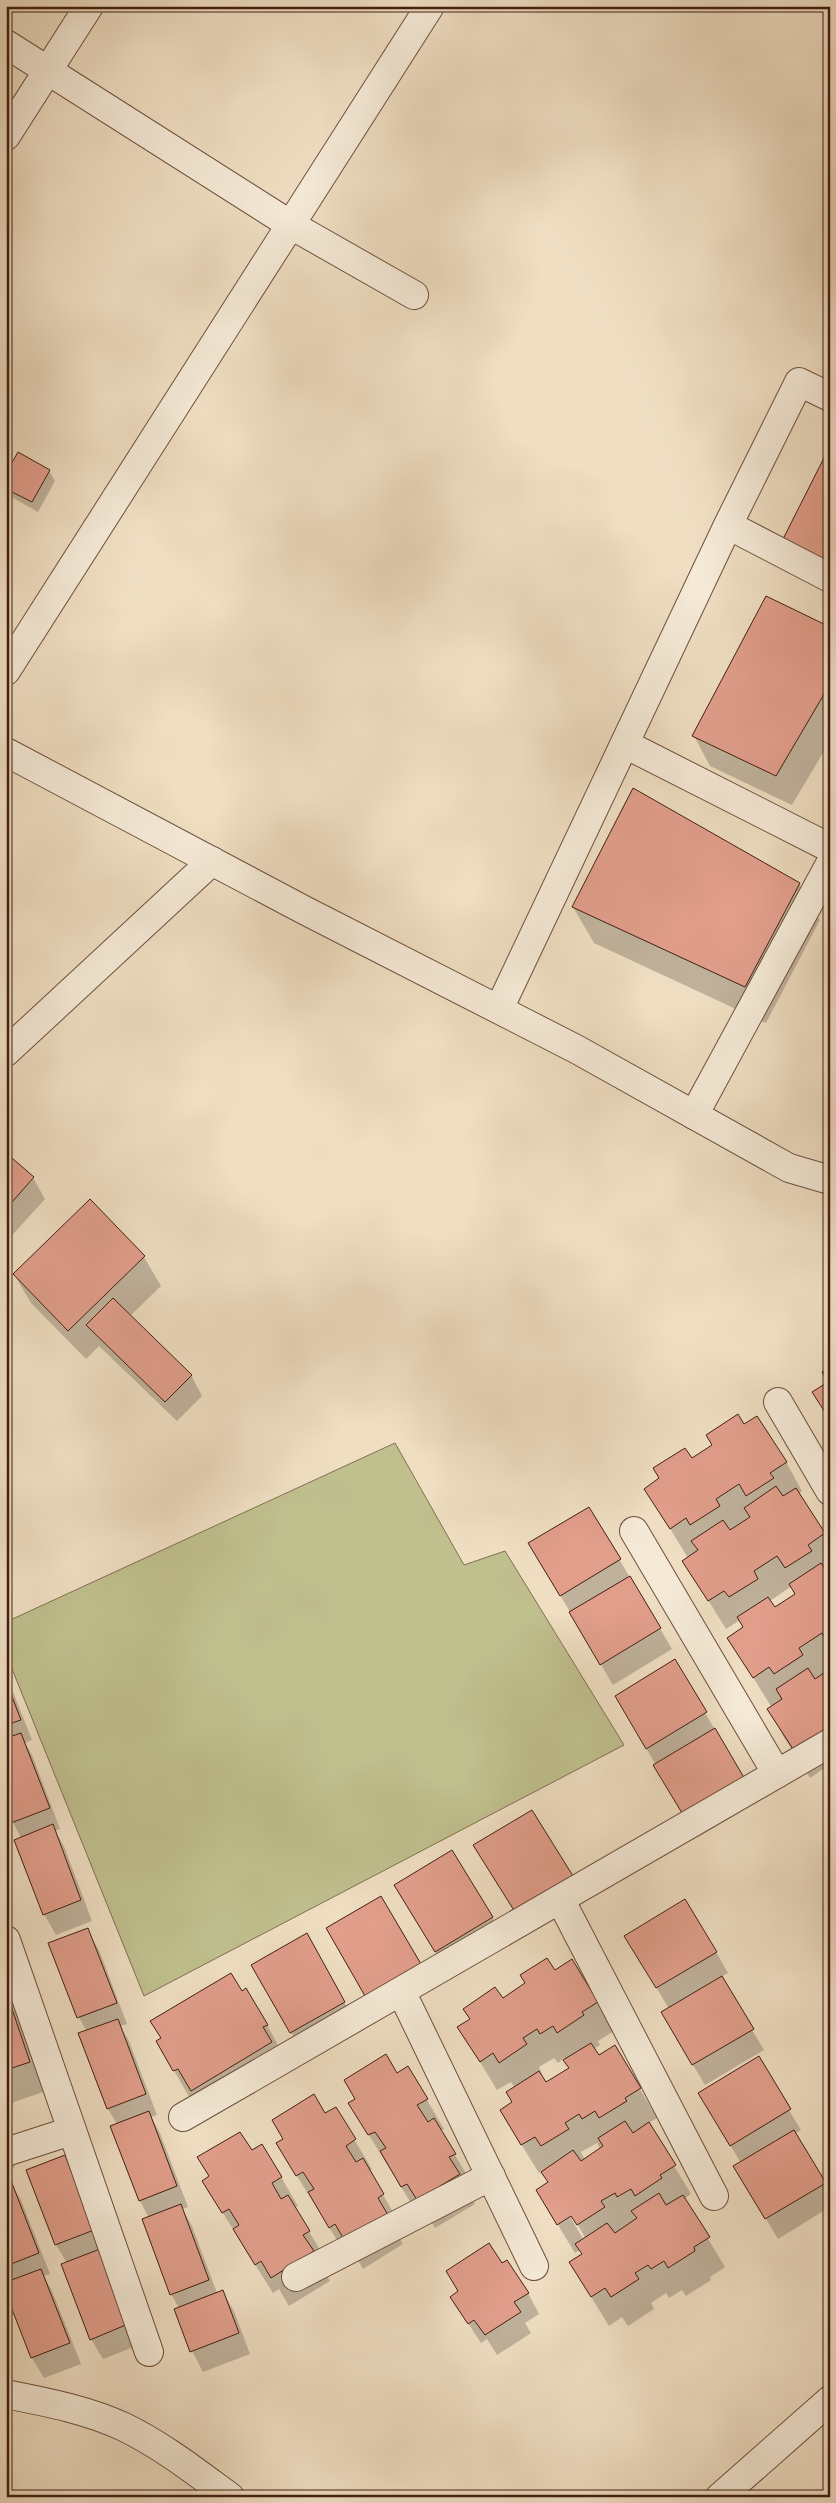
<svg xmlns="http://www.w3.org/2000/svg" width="836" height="2503" font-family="'IM FELL French Canon',serif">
<rect width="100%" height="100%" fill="#efdec2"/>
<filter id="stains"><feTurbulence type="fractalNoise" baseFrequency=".004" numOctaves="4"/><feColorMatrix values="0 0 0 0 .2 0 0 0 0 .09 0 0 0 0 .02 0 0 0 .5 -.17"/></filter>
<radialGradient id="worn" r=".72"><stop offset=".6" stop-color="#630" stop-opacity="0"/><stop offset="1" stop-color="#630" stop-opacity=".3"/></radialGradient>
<path fill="#c0bf8e" stroke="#816f50" d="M395 1443 464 1565 505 1551 624 1745 144 1996 6 1654V1622Z"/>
<path fill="#0003" fill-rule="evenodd" d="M49 471 55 481 38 512 6 494V476Z
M830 628V741L792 805 710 766 694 736Z
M799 884 820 920 766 1023 594 943 573 907Z
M6 1154 33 1178 45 1199 6 1242Z
M144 1257 161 1286 130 1316 191 1375 202 1396 177 1421 99 1346 86 1359 31 1303 14 1274Z
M744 1426 786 1462 802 1491 798 1494 830 1544V1772L826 1767 810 1778 785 1739 769 1710 772 1708 729 1638 744 1628 740 1620 726 1629 684 1561 688 1558 646 1489ZM792 1586 797 1595 775 1608 770 1601Z
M589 1508 672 1649 613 1685 530 1544Z
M675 1661 757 1802 698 1837 616 1697Z
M6 1674 32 1740 25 1743 32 1755 60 1829 55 1831 64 1846 92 1921 56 1935 44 1914 21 1838 6 1808Z
M408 1906 492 1917 504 1938 448 1972Z
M87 1930 99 1950 127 2024 120 2026 129 2041 157 2115 151 2117 160 2133 188 2207 182 2209 192 2226 217 2293 222 2291 234 2311 250 2354 203 2372 192 2351 179 2308 171 2294 149 2218 140 2201 112 2127 117 2124 108 2109 80 2034 87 2032 79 2017Z
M306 1935 356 2023 303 2053 253 1965Z
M716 1952 728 1973 721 1977 764 2050 705 2085 662 2013 669 2009 638 1956Z
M555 1972 597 2002 614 2031 598 2041 600 2045 594 2049 598 2057 615 2047 657 2118 648 2123 691 2194 684 2199 725 2267 710 2277 711 2280 686 2296 682 2290 669 2298 666 2293 651 2303 654 2309 628 2326 622 2317 609 2326 588 2292 583 2255 580 2250 575 2253 561 2230 555 2218 549 2183 542 2171 539 2173 518 2139 514 2103 515 2088 511 2082 497 2090 459 2027 503 1999ZM554 2058 558 2063 564 2058 570 2069 546 2083 540 2075 542 2074 539 2067ZM597 2143 600 2149 585 2160 581 2152ZM569 2210 586 2239H583L567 2211Z
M6 1985 15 2001 46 2091 14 2102 6 2118Z
M267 2025 283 2054 288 2072 208 2119 196 2098 191 2100 157 2041 162 2039Z
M397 2074 427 2100 444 2129 440 2131 472 2183 465 2187 475 2204 435 2228 425 2212 419 2216 367 2132Z
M335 2108 372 2169 369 2171 400 2224 394 2228 403 2244 363 2269 353 2252 347 2256 295 2173 325 2115Z
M789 2110 801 2130 795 2134 830 2192V2207L778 2239 747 2187 741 2163 711 2114Z
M6 2142 15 2167 6 2170Z
M251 2152 281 2177 298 2206 295 2208 326 2260 320 2264 330 2281 289 2306 279 2289 273 2293 221 2210Z
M64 2157 76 2177 139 2345 103 2359 91 2339 67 2263 56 2245 27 2171Z
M9 2180 21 2200 50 2274 44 2276 52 2291 81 2364 44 2378 32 2358 6 2290 9 2282 6 2276V2181Z
M502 2265 528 2293 539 2314 525 2323 531 2333 497 2355 487 2339 481 2343 464 2317 459 2292Z"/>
<path fill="#e19e8b" stroke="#421f11" d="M830 446V566L781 543Z
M18 452 50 470 32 502 6 489V473Z
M766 596 830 627V684L776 776 692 736Z
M633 788 800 883 745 987 572 907Z
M6 1153 34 1177 6 1209Z
M90 1199 145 1256 68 1331 13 1274Z
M113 1298 192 1375 165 1402 86 1325Z
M830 1367V1420L812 1392 828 1382 822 1372Z
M738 1414 744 1424 757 1416 787 1462 770 1473 774 1478 746 1496 739 1484 716 1499 720 1506 690 1525 686 1518 670 1529 644 1489 659 1478 653 1468 685 1448 692 1458 712 1445 706 1435Z
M776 1486 783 1496 796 1488 825 1533 808 1545 812 1551 785 1568 777 1556 754 1571 758 1579 729 1597 724 1591 708 1601 682 1561 698 1550 691 1541 723 1520 730 1530 750 1517 744 1508Z
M589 1507 621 1559 560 1596 528 1543Z
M821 1563 828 1573 830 1572V1645L822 1633 799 1648 803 1655 774 1674 769 1667 753 1678 727 1638 743 1627 737 1617 768 1597 775 1607 795 1594 789 1584Z
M630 1576 661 1628 600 1665 569 1612Z
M675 1659 707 1712 646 1749 615 1696Z
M808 1668 815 1679 830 1669V1735L813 1746 809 1739 793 1749 767 1709 782 1699 776 1689Z
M6 1681 21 1720 6 1725Z
M715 1728 746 1781 685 1818 653 1765Z
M21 1733 50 1808 11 1823 6 1812V1738Z
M532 1810 573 1876 515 1912 473 1845Z
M53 1824 81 1900 43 1915 14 1840Z
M452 1850 493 1917 435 1952 394 1885Z
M381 1896 421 1964 365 1996 326 1928Z
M685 1899 717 1952 656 1988 624 1936Z
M88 1928 117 2003 77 2018 48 1943Z
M307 1933 345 2002 290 2033 251 1965Z
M547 1958 555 1970 572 1959 598 2002 582 2012 584 2015 557 2033 553 2026 540 2034 537 2029 523 2038 527 2044 499 2063 493 2053 480 2062 457 2027 470 2019 463 2009 495 1987 503 1998 525 1983 520 1975Z
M231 1973 242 1991 246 1988 268 2025 263 2027 272 2042 191 2091 178 2069 173 2071 156 2041 161 2038 150 2021Z
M722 1976 754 2029 692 2065 661 2012Z
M6 1991 30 2062 6 2070Z
M118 2019 146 2094 107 2109 78 2033Z
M591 2043 599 2055 615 2045 641 2088 625 2098 627 2101 599 2118 595 2111 582 2119 579 2114 565 2123 569 2129 541 2146 535 2137 521 2145 500 2110 512 2102 506 2092 539 2071 546 2082 569 2068 563 2060Z
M386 2054 397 2073 408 2066 428 2099 417 2105 428 2122 434 2118 456 2154 449 2157 460 2174 417 2200 407 2184 401 2187 380 2151 386 2148 375 2132 368 2135 348 2103 355 2099 344 2080Z
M759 2056 791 2109 730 2146 698 2093Z
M314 2094 325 2113 336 2107 356 2139 346 2146 356 2162 363 2158 384 2194 378 2198 388 2215 345 2241 335 2224 329 2228 308 2192 314 2189 303 2172 296 2176 276 2143 283 2139 272 2120Z
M149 2111 177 2186 139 2201 110 2126Z
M625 2121 633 2133 649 2122 676 2165 660 2175 662 2178 635 2196 631 2189 617 2197 615 2193 601 2201 605 2207 577 2225 571 2216 557 2225 536 2190 548 2182 541 2172 573 2150 581 2161 603 2146 598 2138Z
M794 2130 826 2183 765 2219 733 2166Z
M240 2132 252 2150 262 2144 282 2177 272 2183 281 2199 288 2195 310 2231 303 2235 314 2251 271 2278 261 2261 255 2265 233 2229 239 2225 229 2209 222 2213 202 2181 209 2176 197 2157Z
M65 2155 94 2230 55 2245 26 2170Z
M10 2178 39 2253 6 2266V2179Z
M659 2193 666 2205 683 2195 710 2237 694 2247 695 2251 668 2268 664 2261 651 2269 648 2265 635 2273 639 2279 611 2297 605 2288 591 2297 569 2262 582 2254 575 2244 607 2223 615 2233 637 2218 631 2211Z
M181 2204 209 2280 170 2295 142 2219Z
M489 2243 502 2263 507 2260 529 2293 514 2302 521 2312 485 2335 474 2320 468 2324 450 2297 458 2291 446 2271Z
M100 2249 128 2324 90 2340 61 2264Z
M41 2269 70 2343 31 2358 6 2294V2282Z
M223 2290 239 2333 190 2352 174 2309Z"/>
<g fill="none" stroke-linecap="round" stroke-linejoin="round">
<defs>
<path id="minor" d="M6 44 291 225 414 295
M6 136 89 6
M728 525 830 578
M6 671 430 6
M625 744 830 848
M499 1009 728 525 799 382 830 397
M6 1052 212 861
M694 1115 830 864
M778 1402 830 1491
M634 1531 777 1774
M560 1899 714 2196
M6 1940 149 2352
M401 1991 534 2266
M183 2117 830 1743
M6 2152 71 2131
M296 2277 491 2176
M6 2394C46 2402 88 2410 124 2427 163 2446 196 2472 230 2497
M720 2497 830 2400"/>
<path id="tertiary" d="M6 752 304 910 576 1049 789 1168 830 1180"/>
</defs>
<use href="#minor" stroke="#6d4f3d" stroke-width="30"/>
<use href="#tertiary" stroke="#6d4f3d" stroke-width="30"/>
<use href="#minor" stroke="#f5ead7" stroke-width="28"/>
<use href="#tertiary" stroke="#f5ead7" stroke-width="28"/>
</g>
<rect width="836" height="2503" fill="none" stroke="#efdec2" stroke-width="25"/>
<rect x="8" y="8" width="821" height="2488" fill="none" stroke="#421f11" stroke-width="2.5"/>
<rect x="12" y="12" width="811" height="2478" fill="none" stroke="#421f11"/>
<rect width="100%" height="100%" filter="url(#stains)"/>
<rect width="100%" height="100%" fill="url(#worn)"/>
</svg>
